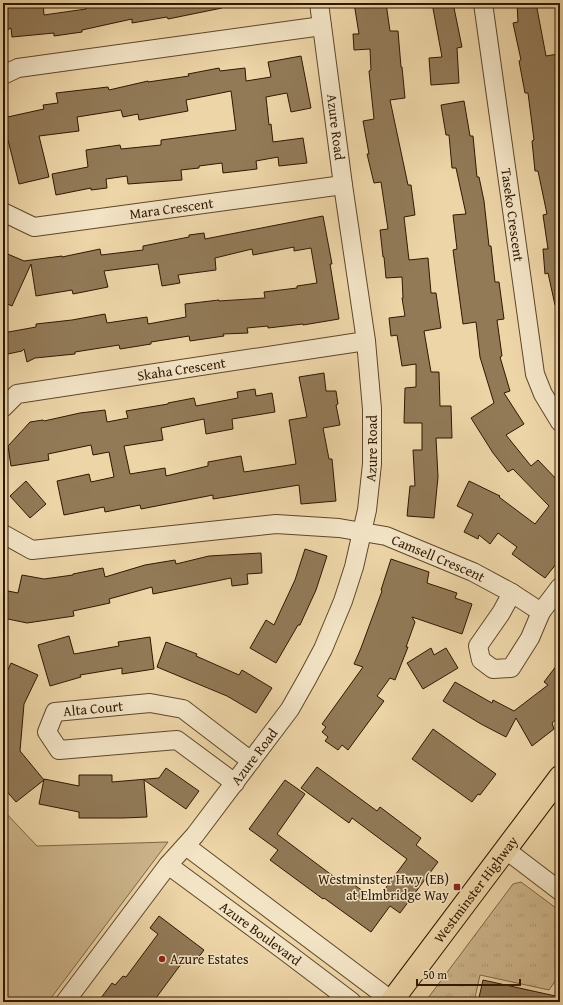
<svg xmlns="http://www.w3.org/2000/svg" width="563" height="1005" font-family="'Gentium Book Plus',serif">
<defs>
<pattern id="grass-tufts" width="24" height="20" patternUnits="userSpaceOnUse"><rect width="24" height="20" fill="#cdb58b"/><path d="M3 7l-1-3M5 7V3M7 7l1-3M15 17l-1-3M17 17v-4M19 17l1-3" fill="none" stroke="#b09b76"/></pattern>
</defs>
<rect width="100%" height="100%" fill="#edd5a7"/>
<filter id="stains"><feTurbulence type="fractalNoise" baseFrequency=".005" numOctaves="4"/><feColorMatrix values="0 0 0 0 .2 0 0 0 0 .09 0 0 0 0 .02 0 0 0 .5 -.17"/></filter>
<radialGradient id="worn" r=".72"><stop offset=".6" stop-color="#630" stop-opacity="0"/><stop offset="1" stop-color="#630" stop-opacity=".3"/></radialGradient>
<path fill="url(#grass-tufts)" stroke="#7e6646" d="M521 882 560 911V974L549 990 480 975 474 1002H425L513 884Z"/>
<path fill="#cdb58b" stroke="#7e6646" d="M3 810 37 846 168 842 48 1002H3Z"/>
<path fill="#927a57" stroke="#2f1800" d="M3 3H43L44 15 86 9 85 7 103 3H117L118 7 146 3H222V8L168 19 167 17 132 23V19L82 30V32L54 36V33L12 37 11 28 3 32Z
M354 3H386L390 31H398L401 67H402L405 98 390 100 408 185H411L415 215 404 217 409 260 428 258 431 293H436L441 328 424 331 431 372H439L440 406H451L452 438H436L438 477 434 518 407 516 410 486H415L413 450H422V423H404L405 388 416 387V364L402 366 397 335 391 336 389 318 405 316 402 298H403L402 277 386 278 384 257H383L380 230 388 229 381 182 374 183 367 154H369L363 121 374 119 369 71 371 70 370 49 354 50 353 34H359Z
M432 3H453L462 47 457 48 459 83 431 85 429 58 442 57Z
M517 3H536L546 56 558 54 560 62V305H555L548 273 545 274 543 249H548L543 215 547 214 538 171H535L532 141 534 140 528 93H525L519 61 521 60 513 23 518 22Z
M301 56 311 108 291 112 287 93 266 97 269 125 271 124 273 142 303 138 307 163 279 166 278 157 256 161 257 169 223 173 222 163 199 166V168L181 170 182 180 128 184 127 176 106 179 107 188 91 190V188L56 195 52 174 88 167 86 150 120 145 121 149 161 145V140L236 130 231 91 186 100 188 111 139 120 138 114 123 117 121 110 77 117 79 131 39 136 49 177 19 184 8 140H7L3 125V118L44 109 43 105 58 103 56 93 108 87 109 90 148 81V82L189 76 188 74 219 68 220 71 245 68 246 81 271 77 268 62Z
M464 101 470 136H473L477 177H479L484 201 489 246H491L495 282H499L504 319 497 320 502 356 500 357 510 391 504 393 524 424 506 435 531 466 538 460 560 483V559L545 578 512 554 517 547 498 533 490 544 479 535 478 539 464 532 473 514 457 506 469 481 500 496 499 497 535 524 549 506 513 469 508 472 493 453 471 418 494 403 480 357 476 322 463 324 453 250 457 249 453 215 466 214 456 168H452L449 135H446L441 105Z
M323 216 332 264H330L339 319 303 325V324L268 328V326L247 328 248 333 223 334 224 336 190 341 189 336 151 342V344L120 349 119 345 75 352V354L35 358 27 362 24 349 22 351 3 355V333L36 327V324L72 320 105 314 107 323 147 317 148 324 186 317 185 304 219 300V301L265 298 264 292 297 288V286L317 283 311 248 294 251V247L253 255 252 249 215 258 216 270 178 275 180 283 162 286 158 264 104 271 108 287 73 294 72 290 36 296 31 264 12 306 3 302V252L24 261 62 256V257L100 249 101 255 143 250V246L189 237V235L204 233 205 239Z
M324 373 326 391H336L338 404 336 405 340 425 323 428 329 459H332L336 501 301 504 299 485 213 499V495L141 509 140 505 105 512 104 507 64 515 57 481 89 474 91 482 114 477 109 452 93 455 91 445 48 454 49 460 11 466 8 446 30 422 43 420 44 421 80 413 105 410 107 422 128 418 126 411 168 404V403L194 398 196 406 238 398 237 392 255 389 256 396 272 393 275 412 232 419 233 429 206 434 204 419 161 428 163 440 124 446 130 474 165 468 166 476 208 466V462L241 456 244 472 296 464 289 420 307 417 299 377Z
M26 481 46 504 30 518 10 496Z
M305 549 327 556 316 590 300 625H298L276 663 250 648 266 620 274 625 295 580Z
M261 553 262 573 247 574 248 584 232 586 231 578 153 594 152 587 109 599 110 603 73 611 74 616 27 623 3 618V590L18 593 22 575 44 579 73 575V574L103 568 105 577 145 565 175 560 176 564 209 556Z
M391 559 429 572 427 583 457 593 455 598 472 604 462 634 412 617 415 622 406 647H408L395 680 390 678 377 696 384 701 348 750 342 745 338 750 325 741 328 737 322 732 326 727 322 724 363 667 354 664 361 648 382 591 381 590Z
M69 636 74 654 119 646 118 642 150 637 154 669 122 674V668L80 675 81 677 50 686 38 645Z
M166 642 197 654 196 656 239 675 242 670 272 688 256 713 227 696 157 667Z
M431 648 434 655 446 648 458 668 423 689 407 663Z
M560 661V716L552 723 554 729 532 746 516 718 506 737 481 724 443 701 455 682 492 703 493 700 514 711 548 685 544 682Z
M11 663 38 675 24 704 20 751 44 780 16 802 3 787V681Z
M433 729 496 774 480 795 478 794 472 802 412 759Z
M317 767 377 811 380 807 421 838 416 845 438 862 400 913 390 906 371 932 324 898 323 899 270 860 278 850 249 829 285 780 305 794 277 834 341 882 344 877 376 901 407 859 352 818 349 823 301 788Z
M166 768 199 791 186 809 144 780 147 817 123 818H79V812L39 804 44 779 79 786V775H112V782L159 778Z
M159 916 204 950 195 962 187 956 153 1002H98L112 983 115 985 123 976 126 977 158 934 150 928Z
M483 980 560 997V1002H478Z"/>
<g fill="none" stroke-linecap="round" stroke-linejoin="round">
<defs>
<g id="minor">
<path id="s1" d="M483 3 535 374 543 394 560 422"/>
<path d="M3 75 18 68 322 26"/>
<path id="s2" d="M3 212 34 227 343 185"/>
<path id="s3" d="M3 408 17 394 366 341"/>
<path id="s4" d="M3 534 32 550 276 524 339 528 386 536 473 572 512 593 541 612"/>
<path d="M512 593 501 613 478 646 481 660 493 669 511 668 530 638 541 612 560 587"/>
<path id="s5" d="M235 783 177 740 59 750 47 732 55 712 150 703 183 709 251 761"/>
<path d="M186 846 392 1001"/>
<path d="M506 850 560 891"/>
<path id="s6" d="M168 865 286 952 352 1002"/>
<path id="s7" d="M65 1002 168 865 195 835 290 709 307 679 323 649 343 601 354 567 367 510 372 464V409L366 341 343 185 319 3"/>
</g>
<g id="major">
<path id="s8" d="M391 1002 560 777"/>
</g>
</defs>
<use href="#minor" stroke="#5e472a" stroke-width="20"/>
<use href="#major" stroke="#2f1800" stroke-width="24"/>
<use href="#minor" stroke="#f3e4c6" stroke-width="18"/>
<use href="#major" stroke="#edd5a7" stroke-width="22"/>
</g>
<g fill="#8f2418" stroke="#f3e4c6" stroke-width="1.5">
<rect x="453" y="883" width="8" height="8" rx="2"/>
<circle cx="162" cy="959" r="4"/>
</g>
<g text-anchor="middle" stroke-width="3" stroke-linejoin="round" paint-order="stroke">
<g font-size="14" fill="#2f1800" stroke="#f3e4c6">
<text transform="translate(336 127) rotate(83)" y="5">Azure Road</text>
<text dy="5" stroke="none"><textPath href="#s2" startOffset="173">Mara Crescent</textPath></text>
<text dy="5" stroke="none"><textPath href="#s1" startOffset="214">Taseko Crescent</textPath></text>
<text dy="5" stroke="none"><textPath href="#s3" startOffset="186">Skaha Crescent</textPath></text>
<text dy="5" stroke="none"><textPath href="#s7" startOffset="646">Azure Road</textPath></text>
<text dy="5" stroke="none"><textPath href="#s4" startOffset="446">Camsell Crescent</textPath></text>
<text dy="5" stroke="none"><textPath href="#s5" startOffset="272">Alta Court</textPath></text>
<text dy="5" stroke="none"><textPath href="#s7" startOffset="310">Azure Road</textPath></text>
<text dy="5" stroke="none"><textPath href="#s8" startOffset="141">Westminster Highway</textPath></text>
<text dy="5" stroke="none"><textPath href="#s6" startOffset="115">Azure Boulevard</textPath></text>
</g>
<g font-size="14" fill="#2f1800" stroke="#f3e4c6" text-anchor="end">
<text x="449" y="884">Westminster Hwy (EB)<tspan x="449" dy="16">at Elmbridge Way</tspan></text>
<text x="170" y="964" text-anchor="start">Azure Estates</text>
</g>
</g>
<rect width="563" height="1005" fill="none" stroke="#edd5a7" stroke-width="16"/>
<rect x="4" y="4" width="555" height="997" fill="none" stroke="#2f1800" stroke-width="2"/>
<rect x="8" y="8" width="547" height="989" fill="none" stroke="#2f1800"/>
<path d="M417 979v6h103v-6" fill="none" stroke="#2f1800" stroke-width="2"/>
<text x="423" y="979" font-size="12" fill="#2f1800" stroke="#f3e4c6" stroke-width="3" paint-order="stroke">50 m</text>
<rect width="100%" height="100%" filter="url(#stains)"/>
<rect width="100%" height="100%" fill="url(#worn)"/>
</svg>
